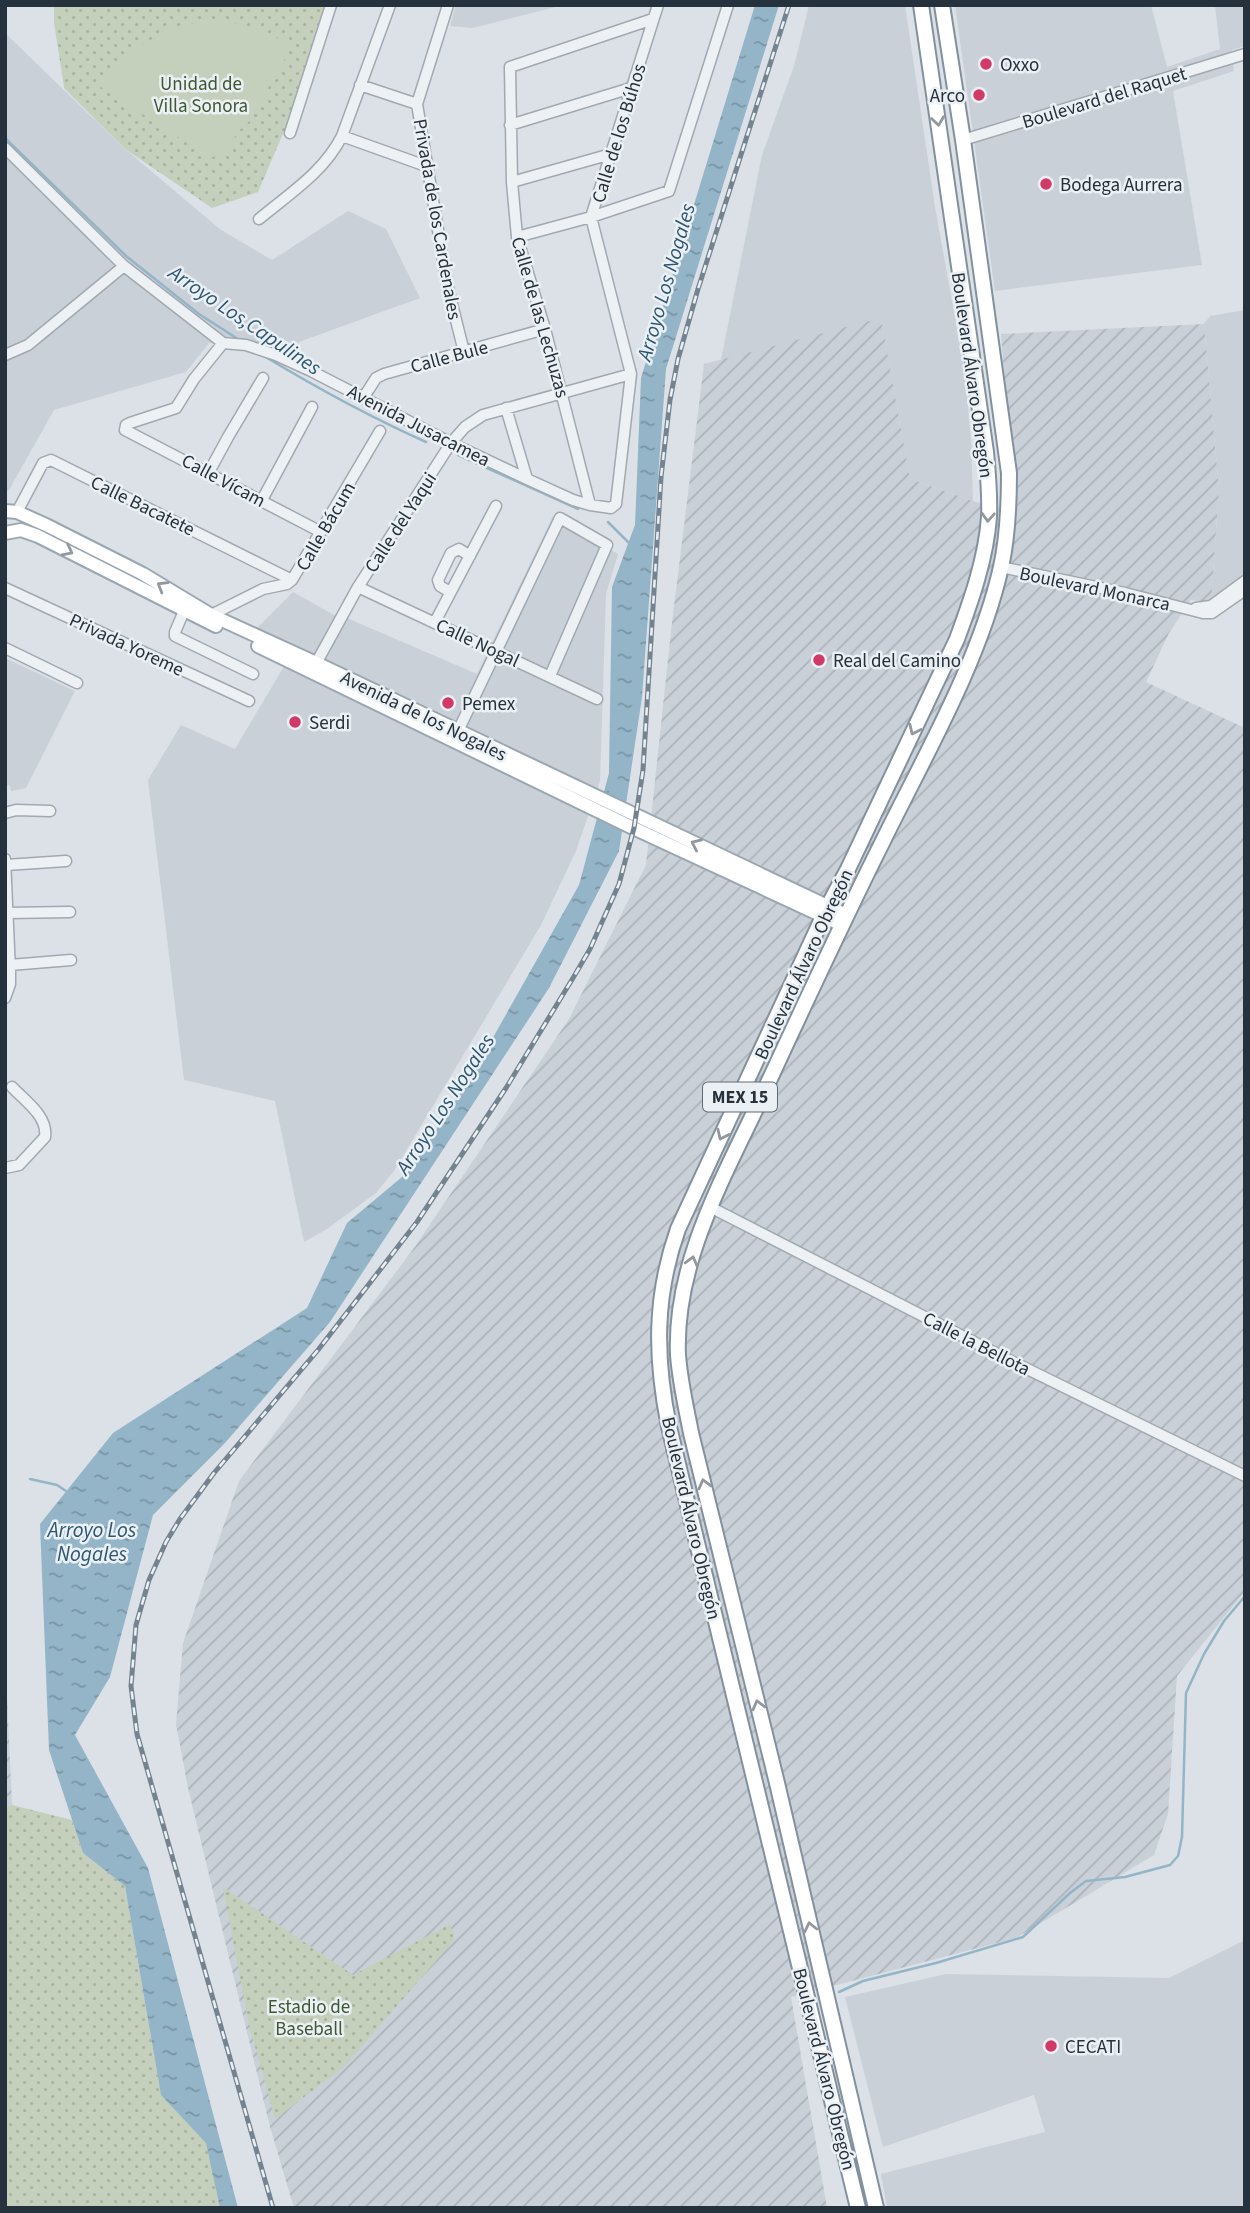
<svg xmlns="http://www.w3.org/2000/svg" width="1250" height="2213" font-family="'Source Sans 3',sans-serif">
<defs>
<pattern id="industrial-furrows" width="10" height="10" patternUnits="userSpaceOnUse" patternTransform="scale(1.75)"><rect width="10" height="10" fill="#c9d0d8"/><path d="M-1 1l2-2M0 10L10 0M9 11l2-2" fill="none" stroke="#acb3ba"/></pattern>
<pattern id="green-dots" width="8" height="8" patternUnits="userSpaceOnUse" patternTransform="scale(1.75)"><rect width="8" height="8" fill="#c4d0bc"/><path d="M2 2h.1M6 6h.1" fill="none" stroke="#a8b3a2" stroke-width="1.8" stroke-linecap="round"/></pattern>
<pattern id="water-ripples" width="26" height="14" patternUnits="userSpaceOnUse" patternTransform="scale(1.75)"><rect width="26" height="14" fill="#94b5c8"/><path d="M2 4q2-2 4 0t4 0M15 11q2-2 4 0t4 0" fill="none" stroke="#7994a4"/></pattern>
</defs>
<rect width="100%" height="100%" fill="#dbe1e6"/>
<path fill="#c9d0d8" d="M456 5H563L473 28 450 26Z
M809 5H905L935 207 965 373 971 441 973 501 910 479 881 319 721 360 762 155 794 66Z
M955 5H1151L1167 67 1220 49 1215 5H1245V46L1232 50 1234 71 1173 91 1202 265 995 291Z
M5 33 125 149 221 230 272 260 348 211 386 229 420 298 285 347 209 343 186 372 54 410 9 490 5 492Z
M1245 310V578L1211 603 1219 490 1204 324 1210 316Z
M553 516 618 554 606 594 600 781 576 851 541 925 394 1171 376 1193 327 1229 304 1242 275 1101 184 1080 148 780 181 725 235 749 283 668 288 643 255 630 293 592 334 615 349 619 477 674Z
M5 658 75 691 26 788 11 791 10 786 5 784Z
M1245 1940V2208H887L881 2174 1045 2132 1034 2095 883 2147 845 1997 946 1974 1169 1978Z"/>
<path fill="url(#industrial-furrows)" d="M881 318 910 479 973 501 1015 512 1001 334 1204 324 1219 490 1211 603 1191 600 1169 633 1146 682 1245 728V1591L1177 1676 1168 1814 1154 1855 1016 1938 791 1997 827 2208H294L270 2127 188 1788 176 1724 183 1643 239 1481 414 1248 569 1019 646 865 671 631 704 364Z
M5 1652 12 1805 5 1807Z"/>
<path fill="url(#green-dots)" d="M54 5H338L258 192 212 208 125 149 64 88 54 22Z
M12 1805 72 1820 83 1853 125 1886 161 2094 207 2143 220 2208H5V1807Z
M223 1887 353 1975 450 1924 455 1939 344 2067 275 2119 249 2025Z"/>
<path fill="#c4d0bc" d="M229 22 258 29 293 45 245 128 240 129 225 153 210 158 96 84C124 56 157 29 196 23 207 21 219 22 229 22Z"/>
<path fill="url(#water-ripples)" d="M755 5H779L666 369 642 697 619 851 549 988 330 1322 225 1443 153 1515 110 1677 75 1735 148 1868 238 2208H220L206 2143 161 2095 125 1886 83 1853 49 1750 40 1524 113 1433 307 1308 347 1223 408 1172 469 1080 579 885 609 773 612 587 635 525 641 378Z"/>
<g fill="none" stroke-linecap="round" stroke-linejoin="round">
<path stroke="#94b5c8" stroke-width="2.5" d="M5 138 126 256 199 314 241 341
M264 356C317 388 370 417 426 442
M458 455 578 509
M608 522 631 545
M30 1479 57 1485 69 1493
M839 1992 863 1981 936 1963 1023 1937 1070 1893 1086 1881 1125 1877 1170 1865 1178 1856 1182 1837 1186 1693 1204 1654 1224 1621 1245 1596"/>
<defs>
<path id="minor" d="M448 5 417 104 447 284 464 352
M360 85 417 104
M510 125 631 88
M290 133 331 5
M342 136 426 166
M963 140 1245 54
M5 148 124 266 223 343 246 345 276 355 311 371 451 443 527 479 573 500 590 505 611 508 616 504 631 374 591 217 658 5
M512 182 611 154
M259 219C289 194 324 172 342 136L390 5
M517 237 591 217 669 191 728 5
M223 343 194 379 176 408 130 423 126 425 125 430 321 532
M5 355 28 345 124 266
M364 397 376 378 384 374 545 329
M506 408 527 479
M209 472 228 437 263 378
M262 500 312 407
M590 505 545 329 517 237 512 182 510 67 653 19
M17 512 43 463 51 460 292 580
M1001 567 1125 593 1203 613H1212L1245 590
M358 587 597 699
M5 588 249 701
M450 592 440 586 438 580 451 553 459 549 470 556
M1196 608 1211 606 1245 581
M184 611 175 632V636L253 674
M211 615 263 589 287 584 292 580 380 431
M435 622 496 506
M5 648 77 683
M313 669 358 587 451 443 465 427 483 415 631 374
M458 731 560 518 607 545 550 676
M5 813 16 810 50 811
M5 859 10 971V984L5 998
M6 865 66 861
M7 913 70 912
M10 965 71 960
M5 1168 19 1165 45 1137C48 1116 25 1101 12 1087
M710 1207 1007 1359 1245 1476"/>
<path id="major" d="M5 511 17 512 46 525 143 574 211 615 316 663 846 915
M5 533 21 530 38 536 216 626
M258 646 629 826 842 925"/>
<path id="highway" d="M858 2208 669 1427C655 1358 654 1297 678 1229L828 906 848 869 957 639C971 601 986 559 989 517 990 496 988 473 986 452L921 5
M876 2208 777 1783 691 1433C686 1407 680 1382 678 1355 674 1263 724 1177 762 1096 801 1012 840 927 882 843 924 757 980 661 1001 567 1008 536 1009 505 1009 473L963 140 942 5"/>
</defs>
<use href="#minor" stroke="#a1a9b0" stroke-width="13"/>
<use href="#major" stroke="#9aa7b2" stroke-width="16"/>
<use href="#highway" stroke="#82919d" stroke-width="18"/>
<use href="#minor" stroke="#eef1f4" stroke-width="10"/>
<use href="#major" stroke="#fff" stroke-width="12"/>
<use href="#highway" stroke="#fff" stroke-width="14"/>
<defs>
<path id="rail" d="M273 2208 137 1734 131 1686 136 1625 149 1580 166 1542 180 1519 214 1473 318 1350 417 1222 506 1088 573 978 590 949 619 884 634 828 643 770 661 477 670 400 678 359 698 289 789 5"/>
</defs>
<use href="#rail" stroke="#748390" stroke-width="5"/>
<use href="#rail" stroke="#eaf0f4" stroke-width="2.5" stroke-dasharray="8" stroke-linecap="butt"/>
</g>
<defs><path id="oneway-chevron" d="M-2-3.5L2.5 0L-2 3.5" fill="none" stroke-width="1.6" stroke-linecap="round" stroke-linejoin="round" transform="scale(1.75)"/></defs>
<g stroke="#92989e">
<use href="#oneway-chevron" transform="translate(938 121) rotate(82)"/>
<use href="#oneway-chevron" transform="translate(988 517) rotate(93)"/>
<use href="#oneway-chevron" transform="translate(68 551) rotate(27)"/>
<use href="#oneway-chevron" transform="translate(162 586) rotate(-149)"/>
<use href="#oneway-chevron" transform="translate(914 730) rotate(115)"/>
<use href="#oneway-chevron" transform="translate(696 844) rotate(-155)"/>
<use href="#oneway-chevron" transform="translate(722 1135) rotate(115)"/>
<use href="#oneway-chevron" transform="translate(692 1261) rotate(-75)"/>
<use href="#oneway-chevron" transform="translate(704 1484) rotate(-104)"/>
<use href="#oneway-chevron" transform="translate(758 1705) rotate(-104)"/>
<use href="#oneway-chevron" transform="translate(810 1927) rotate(-103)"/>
</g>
<g fill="#d13a66" stroke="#eaf0f4" stroke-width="2.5">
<circle cx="986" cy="64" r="7"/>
<circle cx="979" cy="95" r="7"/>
<circle cx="1046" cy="184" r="7"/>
<circle cx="819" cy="660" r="7"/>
<circle cx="448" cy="703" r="7"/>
<circle cx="295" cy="722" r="7"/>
<circle cx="1051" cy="2046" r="7"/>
</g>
<g text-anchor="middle" stroke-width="5" stroke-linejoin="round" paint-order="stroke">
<rect fill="#eaf0f4" stroke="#606a73" stroke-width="2" x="703" y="1082.5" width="74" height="29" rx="5"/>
<g font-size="18" font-weight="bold" fill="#25313c">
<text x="740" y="1103">MEX 15</text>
</g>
<g font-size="19" fill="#25313c" stroke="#eaf0f4" text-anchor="start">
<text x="1000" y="71">Oxxo</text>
<text x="965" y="102" text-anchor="end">Arco</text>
<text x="1060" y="191">Bodega Aurrera</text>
<text x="833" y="667">Real del Camino</text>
<text x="462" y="710">Pemex</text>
<text x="309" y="729">Serdi</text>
<text x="1065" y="2053">CECATI</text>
</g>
<g font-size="19" fill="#3f5832" stroke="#eaf0f4">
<text x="201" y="90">Unidad de<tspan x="201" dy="22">Villa Sonora</tspan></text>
<text x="309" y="2013">Estadio de<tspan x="309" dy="22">Baseball</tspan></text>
</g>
<g font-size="19" fill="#25313c" stroke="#eaf0f4">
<text transform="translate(1104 97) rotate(-17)" y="7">Boulevard del Raquet</text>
<text transform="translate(618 133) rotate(-73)" y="7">Calle de los Búhos</text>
<text transform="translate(438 219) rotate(80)" y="7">Privada de los Cardenales</text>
<text transform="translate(541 317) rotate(74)" y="7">Calle de las Lechuzas</text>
<text transform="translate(449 356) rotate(-15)" y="7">Calle Bule</text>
<text transform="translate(973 375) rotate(82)" y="7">Boulevard Álvaro Obregón</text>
<text transform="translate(419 425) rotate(27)" y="7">Avenida Jusacamea</text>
<text transform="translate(224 480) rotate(28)" y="7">Calle Vícam</text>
<text transform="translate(143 505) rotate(26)" y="7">Calle Bacatete</text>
<text transform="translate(400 522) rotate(-57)" y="7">Calle del Yaqui</text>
<text transform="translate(325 526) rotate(-60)" y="7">Calle Bácum</text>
<text transform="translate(1095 588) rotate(12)" y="7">Boulevard Monarca</text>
<text transform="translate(478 642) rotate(25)" y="7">Calle Nogal</text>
<text transform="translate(127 644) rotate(25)" y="7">Privada Yoreme</text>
<text transform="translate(424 715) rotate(26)" y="7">Avenida de los Nogales</text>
<text transform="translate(803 964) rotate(-65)" y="7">Boulevard Álvaro Obregón</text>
<text transform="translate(977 1343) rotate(27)" y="7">Calle la Bellota</text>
<text transform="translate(692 1518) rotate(77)" y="7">Boulevard Álvaro Obregón</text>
<text transform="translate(825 2069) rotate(76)" y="7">Boulevard Álvaro Obregón</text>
</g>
<g font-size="21" font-style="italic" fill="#2e5671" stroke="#eaf0f4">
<text transform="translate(666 282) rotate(-74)" y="7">Arroyo Los Nogales</text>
<text transform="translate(245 320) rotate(34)" y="7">Arroyo Los,Capulines</text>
<text transform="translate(445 1104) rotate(-57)" y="7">Arroyo Los Nogales</text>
<text x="92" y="1537">Arroyo Los<tspan x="92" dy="24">Nogales</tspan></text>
</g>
</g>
<rect width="1250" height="2213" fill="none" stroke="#25313c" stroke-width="14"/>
</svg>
